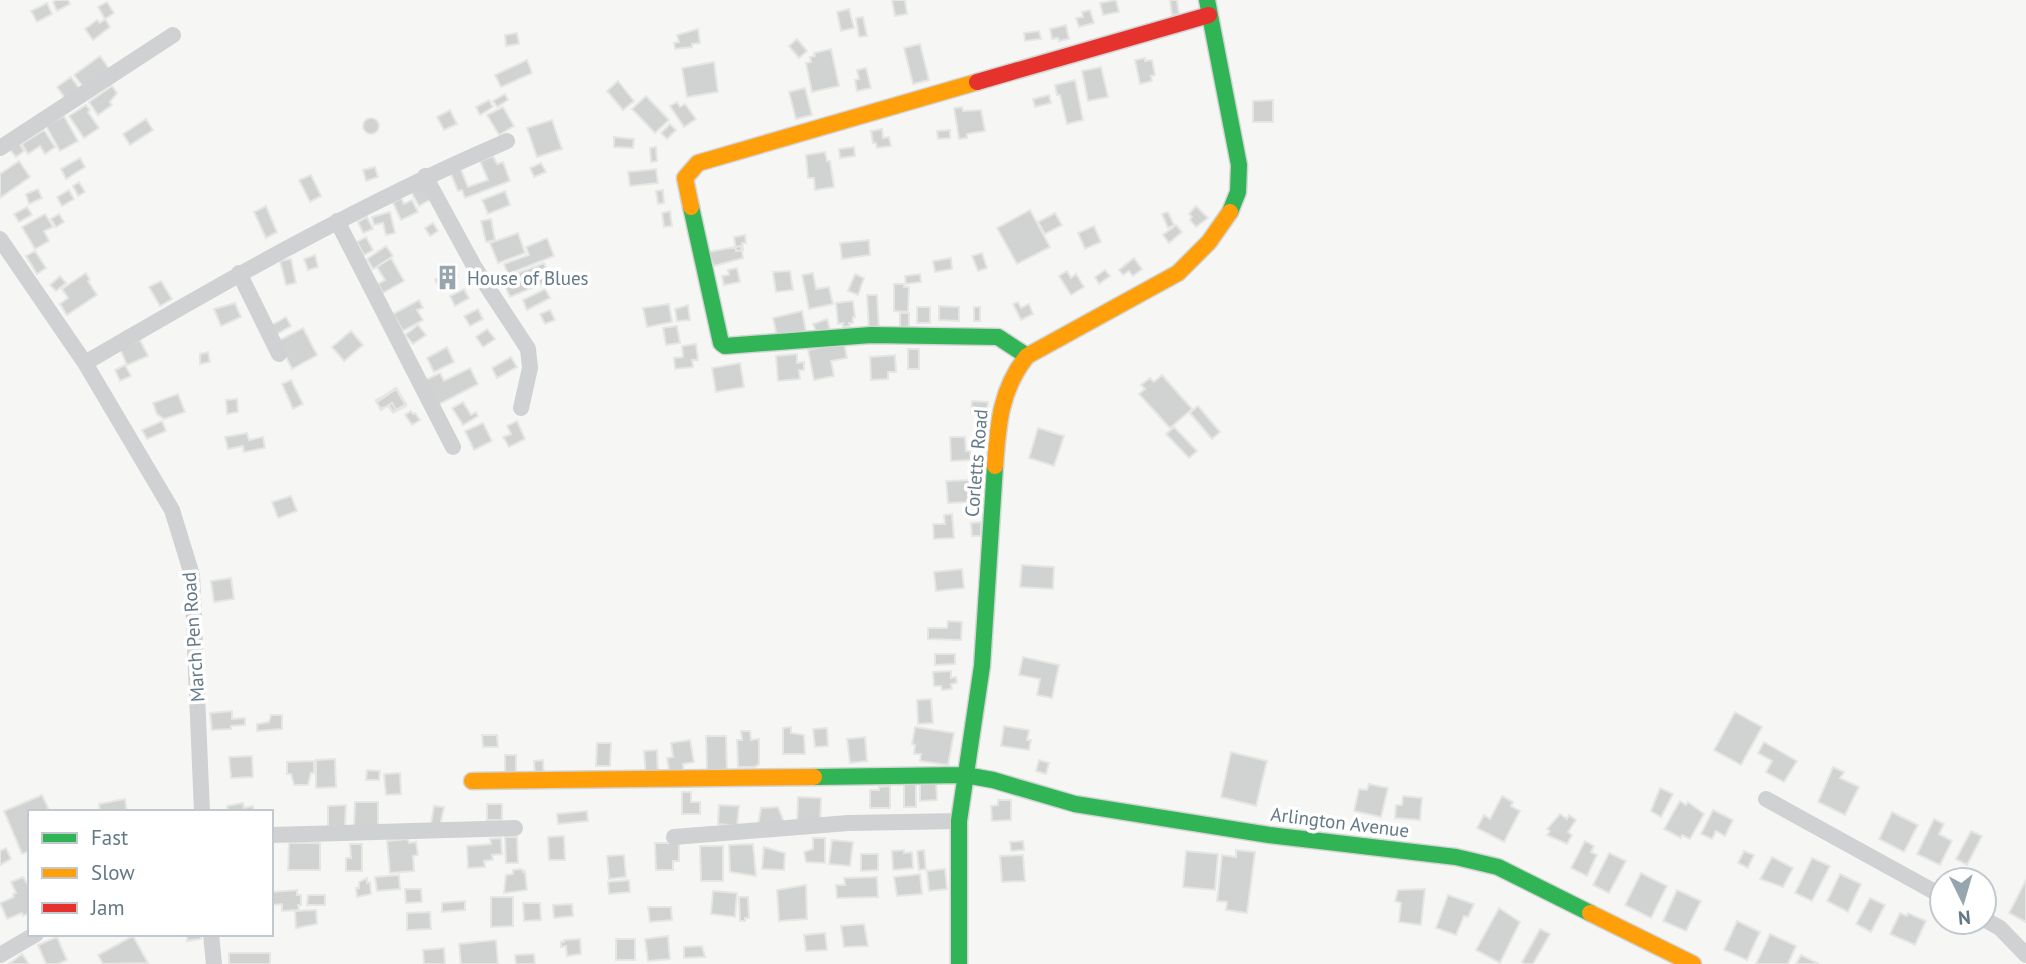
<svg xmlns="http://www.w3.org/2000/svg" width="2026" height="964" font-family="'PT Sans',sans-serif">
<rect width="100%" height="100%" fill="#f6f6f5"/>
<path fill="#d1d2d2" stroke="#e6e6e4" stroke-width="2" d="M56 0H68L70 4 57 11 53 2Z
M892 0H905L907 14 895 16Z
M1116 0 1119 12 1103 15 1100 3Z
M1170 0H1177L1179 14 1172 15Z
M107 2 114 13 105 19 98 7Z
M47 3 52 14 37 22 31 11Z
M849 9 854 28 841 31 837 12Z
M1090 10 1094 23 1079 27 1076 18 1083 17 1082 12Z
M863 17 867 36 859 37 856 18Z
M105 19 110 27 93 40 85 29 97 20 100 23Z
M1066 25 1069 39 1059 41 1058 38 1052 39 1050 29Z
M698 29 700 43 692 44V47L675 49 674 43 679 42 677 35Z
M1039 31 1041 39 1025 41 1024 33Z
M517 33 519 44 506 46 505 35Z
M797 39 807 51 799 58 789 46Z
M920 44 929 80 913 84 904 48Z
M831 49 839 86 812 92 806 63 811 62 810 57 815 56 814 53Z
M100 56 110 70 84 88 74 75Z
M1145 58V61L1152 60 1155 75 1151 76 1152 81 1140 84 1135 60Z
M527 60 532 73 501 87 495 75Z
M714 62 718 92 687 97 682 68Z
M1101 67 1108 97 1088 101 1082 71Z
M866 68 871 88 857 91 855 80 859 79 857 70Z
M71 77 79 88 65 98 57 87Z
M1075 80 1083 120 1067 124 1060 95H1057L1055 85Z
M618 81 634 101 623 110 607 91Z
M112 86 117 93 110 102 112 105 98 115 89 102Z
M805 88 812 115 796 119 789 92Z
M505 94 508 100 497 107 493 101Z
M1049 95 1051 103 1035 107 1033 99Z
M646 96 669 120 655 133 632 109Z
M489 100 493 107 480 115 476 107Z
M1273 100V122H1253V101Z
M677 102 680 107 685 104 696 119 684 127 670 106Z
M86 105 90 110 88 112 99 128 84 138 69 116Z
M503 107 514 126 499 135 487 115Z
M962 107 963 111 981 110 985 131 967 134V138L959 139 954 108Z
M450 110 457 124 444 130 437 117Z
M64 116 78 141 60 151 46 126Z
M363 126a8 8 0 1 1 16 0a8 8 0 1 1-16 0Z
M146 119 153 130 130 145 123 134Z
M552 120 562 149 537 157 527 128Z
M670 124 676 130 667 139 661 133Z
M882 129 883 138 889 137 891 146 877 148 876 143H873L871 131Z
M44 130 55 147 45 154 40 146 28 154 22 144Z
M950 130V138L938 139 937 131Z
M614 137 634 139 633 148 614 147Z
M19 143 24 151 16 157 10 150Z
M656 147 657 161 651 162 650 148Z
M854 147 855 156 840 158 839 149Z
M825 152 827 161H830L834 187 815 190 814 178H808L806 155Z
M493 156 497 164 503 162 510 181 465 198 462 190 458 191 450 171 460 167 468 187 488 180 480 161Z
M80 158 85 167 66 179 61 169Z
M19 161 30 177 0 198V174Z
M541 163 546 172 534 177 530 168Z
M375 167 378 177 366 181 363 170Z
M656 169 658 183 630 186 628 172Z
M311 175 321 196 310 202 299 180Z
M79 182 85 192 78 196 73 186Z
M422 184 431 199 419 206 410 190Z
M38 189 42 198 29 204 26 194Z
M69 190 74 199 62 206 57 197Z
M663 190 664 203 658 204 656 191Z
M505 191 510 205 488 214 482 200Z
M401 198 404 204 412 200 418 212 401 220 393 203Z
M266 206 277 232 266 238 254 212Z
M1196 206 1208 218 1196 227 1190 220 1192 217 1189 214Z
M27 207 32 215 19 222 14 214Z
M1030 210 1050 247 1017 264 997 228Z
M670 211 672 226 664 227 662 213Z
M390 212 395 233 386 235 383 223 374 225 372 217Z
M1168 212 1174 225 1168 228 1162 214Z
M1055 213 1062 225 1045 234 1038 222Z
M45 214 53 227 44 231 49 241 35 249 22 227Z
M59 214 64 222 56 227 51 219Z
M367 217 373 229 363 233 358 222Z
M491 219 495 240 486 242 481 221Z
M433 223 438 231 430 236 425 228Z
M1176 225 1182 232 1169 243 1163 235Z
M1094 226 1101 242 1085 249 1078 233Z
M518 233 525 253 498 263 490 243Z
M745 235 746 243H742L743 250 736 251 734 237Z
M366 237 373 250 364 255 357 242Z
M547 238 554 256 508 274 504 264 529 255 526 247Z
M869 240 870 255 842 259 840 243Z
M386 246 393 256 373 269 367 259Z
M741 246 743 258 714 266 708 252Z
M35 251 46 268 37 274 26 256Z
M982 253 987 268 978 271 972 256Z
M315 255 318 267 308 270 304 259Z
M391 258 404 281 383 293 378 284 385 280 377 267Z
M951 258 952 269 935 272 933 261Z
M1134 258 1142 269 1133 276 1129 271 1123 275 1119 270Z
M291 259 296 283 286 285 280 261Z
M544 263 551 280 510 297 502 279Z
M452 268 455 269 458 276 441 288 435 280Z
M737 268 740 282 724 285 722 276 729 275 728 270Z
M1105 270 1110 276 1099 284 1095 277Z
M790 271 793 290 776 292 773 272Z
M1067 271 1071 278 1076 274 1084 287 1071 295 1059 276Z
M86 273 90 280 88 281 97 295 67 315 60 304 68 298 62 289Z
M813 273 816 289 829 287 833 304 809 309 802 275Z
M855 274 864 278 858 295 848 291Z
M920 274 921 282 906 284 905 276Z
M60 276 66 283 56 291 50 285Z
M161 281 172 299 160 306 149 287Z
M894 284H904V287H909L908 312 894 311Z
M464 289 469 298 455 306 450 296Z
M545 289 550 298 527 310 523 300Z
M867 295H877L879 330H869Z
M419 300 423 308 417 310 423 320 403 331 393 314Z
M853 301 855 317H853V323H849L850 326 843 327V323L838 324 836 303Z
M1018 302 1021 308 1029 304 1033 314 1021 320 1013 304Z
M235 303 241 317 221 326 214 309Z
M669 304 672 322 647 327 643 308Z
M688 305 690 320 677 321 675 309Z
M939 306 959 307V321L939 320Z
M917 307H930V323H917Z
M974 307H980V321H974Z
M478 309 483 319 470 326 464 316Z
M550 310 555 320 545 324 540 314Z
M802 311 806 331 777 337 773 318Z
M900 313H909V327H900Z
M286 317 291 326 277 334 272 325Z
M827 319 830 329 817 334 813 324Z
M418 325 426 335 413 344 405 335Z
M677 326 680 343 666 345 663 328Z
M303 328 317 355 292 369 278 341Z
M487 329 495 339 483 347 476 337Z
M351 331 363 345 344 361 332 347Z
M140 340 148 356 127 365 120 349Z
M844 342 847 358 831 361 834 376 814 380 808 350Z
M696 344 698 360H692L693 367 675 369 674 358 683 357 682 346Z
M447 347 454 362 434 372 427 358Z
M908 349H919V369H908Z
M208 352 210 362 200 364V354Z
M797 354V363L804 362V370H799L800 379 778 381 776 356Z
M895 355 896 372H888V379L871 380 870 357Z
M511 357 517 367 497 378 492 368Z
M740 363 744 387 716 392 712 368Z
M125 365 131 376 120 381 115 370Z
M470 368 478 384 436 406 423 381 440 373 444 381Z
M1162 375 1192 409 1170 428 1139 394 1145 389 1141 385 1150 378 1154 382Z
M291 380 303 404 293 409 282 384Z
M396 388 406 404 396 410 392 403 381 410 376 401Z
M396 389 406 406 393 413 388 406 380 409 377 402Z
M397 389 406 405 393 412 389 405 381 410 376 400Z
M178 394 185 412 164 419 157 414 153 403Z
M237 399 238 412 227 414 226 400Z
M972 401 988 402 987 414 971 413Z
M463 402 471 415 476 412 478 416 463 425 452 408Z
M1198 406 1220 432 1212 439 1190 413Z
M411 411 413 414 415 413 420 420 412 425 405 415Z
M162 421 166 431 147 439 142 430Z
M517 421 525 439 509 447 503 437 511 434 507 426Z
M483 423 492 441 474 450 465 431Z
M1174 427 1197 451 1189 458 1166 434Z
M1038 428 1064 436 1054 466 1029 458Z
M247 433 249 440 263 437 265 448 244 452 243 446 228 449 225 437Z
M950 437H965L966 451H970L971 460 951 461Z
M972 480 974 502 948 503 946 481Z
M291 496 297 511 278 518 272 502Z
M952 514 954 538 934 539 933 524H945L944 515Z
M981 522V536H972L971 523Z
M1022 565 1054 567 1053 589 1020 587Z
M962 569 964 588 936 591 934 572Z
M231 578 234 599 214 602 211 581Z
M948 621 962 622 961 640 928 639V628H947Z
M935 654H955V664L935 665Z
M1023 657 1059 665 1052 698 1037 695 1040 679 1019 675Z
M951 671V678L956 677 957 683 951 684 952 689 942 690 941 686H934L933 672Z
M931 699 933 723 918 724 917 700Z
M232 711V719L245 718V725L231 726V729L212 730 210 713Z
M1735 712 1762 727 1741 765 1714 750Z
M271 715H282V729L257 731V724L269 722Z
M1004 726 1029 730 1027 740H1031L1029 750 1001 746Z
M791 727V733L804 735 805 754H783V728Z
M915 727 954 733 948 765 920 761 921 754H914L915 745 912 744Z
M827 728 828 746 815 747 813 729Z
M741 731H750L751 740 759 739V764L755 767H738L737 740H742Z
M482 735H497L498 747H483Z
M706 736H726L727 771 707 772Z
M865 737 867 761 850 763 847 739Z
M690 740 694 762 683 764 684 775 670 777 667 758 673 757 671 743Z
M1764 742 1797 761 1784 782 1766 772 1772 761 1758 753Z
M597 743H611L610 766H596Z
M657 750 658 778 646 779 644 751Z
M1231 752 1267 761 1256 806 1221 797Z
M505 755H516V784H505Z
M252 756 253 777 231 778 229 757Z
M335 759 336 787 316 788V760Z
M543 760 544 777 535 778 534 761Z
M1039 760 1049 763 1046 774 1036 771Z
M314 761V773H311L308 785H294L291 774H287V762Z
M1833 767 1844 772 1840 778 1859 787 1845 815 1818 802Z
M367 770 380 771 379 780H366Z
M400 773 401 794 386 795 384 774Z
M920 781H936L937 800 920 801Z
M904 783H916V807H904Z
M1369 784 1388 788 1381 817 1354 811 1359 789 1367 790Z
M890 786V808H870V790H879V787Z
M1660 788 1673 794 1661 817 1651 811Z
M682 792H691V802H700V814H682Z
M42 795 50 812H30V851L22 854 4 811Z
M1403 796 1422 798 1420 820 1395 818 1396 805H1402Z
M1502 796 1513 802 1511 806 1520 811 1504 842 1477 828 1484 815 1490 819Z
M798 797 821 798 820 824H797Z
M125 799 127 812H100L99 804Z
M998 800H1011V820L992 821 991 806 998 805Z
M1680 801 1686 805 1688 802 1704 814 1690 839 1682 835 1681 838 1664 829Z
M355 802H378V826H354Z
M243 803 244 808 253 806 254 812H228L227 806Z
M487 804H502V820H487Z
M346 805 345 827 328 826V806Z
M719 805 739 806 737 826 718 824Z
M434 806 444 807 440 826 431 824Z
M778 807 784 822 758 825 761 808Z
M1713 810 1733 820 1725 836 1716 831 1712 839 1701 834Z
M587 811 588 821 558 824 557 814Z
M1892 812 1918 825 1904 852 1879 839Z
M1560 814 1567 819 1569 815 1576 820 1568 832 1572 835 1567 844 1547 835 1550 831 1547 829Z
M1934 819 1944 824 1939 834 1952 841 1940 865 1917 854Z
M1971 831 1982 836 1967 865 1956 859Z
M564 836 565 860H549L548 837Z
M505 837H517L518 863H506Z
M501 838 502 854 492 855 493 860 484 861 485 867 468 868 467 846 491 844 490 839Z
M813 838H825V863L806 862 804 852 813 849Z
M408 839 409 843 416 842 418 855 413 856 414 871 390 873 387 841Z
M832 840 853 842 850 866 829 864Z
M1023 841 1024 850 1011 851 1010 842Z
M1585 841 1594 846 1591 852 1597 855 1587 876 1571 868Z
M289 843H320V870H288Z
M655 843H679V861H673V870H656Z
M350 844H362V871H346V858H351Z
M753 844 756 876 730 872 729 845Z
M700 846H723V881H701Z
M764 847 785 853 784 870 762 869Z
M6 848 11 859 0 865V851Z
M904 850V853L912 852 913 868 893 870 892 851Z
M924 850 926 869 919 870 917 851Z
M1236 850 1255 852 1247 913 1226 910 1227 902 1217 901 1222 855 1236 857Z
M1186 851 1218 854 1215 890 1183 887Z
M1744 851 1754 855 1748 868 1738 863Z
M1609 853 1626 861 1609 893 1593 885Z
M861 854H878V870L861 871Z
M624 855 626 877 609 879 607 856Z
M1023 855 1025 881 1002 882 1000 856Z
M1772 857 1793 868 1783 887 1760 879Z
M1812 858 1830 866 1812 901 1795 893Z
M522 869 523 872 525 871 527 890 504 893 506 875 513 874V870Z
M945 869 947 889 929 891 927 871Z
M1641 873 1667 886 1651 918 1625 905Z
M920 874 922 894 897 896 894 877Z
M1840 874 1861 884 1848 912 1827 901Z
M399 875 400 889 377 891 375 877Z
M23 877 30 888V913L23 916 22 913 7 919 0 903 14 897 13 894 16 893 11 882Z
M877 877 878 897 837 898 836 885H845L844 878Z
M367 878V883L370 882 371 894 357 897 356 888H359V882Z
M629 880 630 892 609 894 608 882Z
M2026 880V922L2009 913Z
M806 885 807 919 779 921 777 890Z
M405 889H421L422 902 406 903Z
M1425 889 1421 925 1399 922 1401 903 1395 901 1398 890Z
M297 890V895H301V905H298L299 910 282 911V904L271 905 272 892Z
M1677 890 1701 901 1686 931 1663 921Z
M713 891 737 893 735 917 711 914Z
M308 895H325V905H307Z
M1448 895 1474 904 1468 917 1464 916 1456 935 1436 928Z
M491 897H513V926L491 927Z
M739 897H748L749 918H745V921H740Z
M1870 898 1885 905 1871 932 1856 924Z
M465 901V910L442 912V903Z
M523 903H540L541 920 524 921Z
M572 904 573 916 554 918 553 905Z
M648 907H671L672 920 650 922Z
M1499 908 1520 922 1500 963 1476 950Z
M316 910 317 924 296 928 295 911Z
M430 912 431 929 407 930V913Z
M1900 913 1907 916 1908 913 1926 921 1915 945 1890 934Z
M1737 921 1760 932 1747 960 1724 950Z
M864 924 868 946 844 947 841 926Z
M1540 929 1550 934 1533 964H1525L1522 962Z
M825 933 827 950 806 951 804 935Z
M187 934H201V939L187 941Z
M1770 934 1796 946 1788 964H1756Z
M133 936 148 963 103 964 98 955Z
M668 936 670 959 648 961 645 939Z
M57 937 67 960 58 964H46L38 945Z
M580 939 581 954 567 956 566 946 561 947V942H564V940Z
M616 939H635V960H616Z
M496 940 498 964H461L459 944Z
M702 946 705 957 684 958V947Z
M444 948 445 964H424L423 950Z
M229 953H270V964H229Z
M22 954 29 964H9Z
M534 954 535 964H516L515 955Z
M1801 955 1819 964H1796Z"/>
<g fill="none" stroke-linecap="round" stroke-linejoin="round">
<defs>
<path id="fast" d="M1207 0 1239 165 1238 192 1230 212
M691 207 721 343 725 346 871 335 998 337 1027 356
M814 777 965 775 993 780 1075 804 1269 835 1456 857 1498 867 1590 913
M959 964V821L982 666 995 466"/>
<path id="slow" d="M691 207 685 178 698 163 977 82
M995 466C998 425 1000 390 1027 356L1178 273 1209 242 1230 212
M472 781 814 777
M1590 913 1693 964"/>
<path id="jam" d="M977 82 1209 15"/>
</defs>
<use href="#fast" stroke="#d3d4d5" stroke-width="19"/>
<use href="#slow" stroke="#d3d4d5" stroke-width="19"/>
<use href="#jam" stroke="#d3d4d5" stroke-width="19"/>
<path stroke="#d0d1d2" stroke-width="16" d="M0 148 173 35
M425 176 475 268 528 349 530 368 521 408
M337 221 453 447
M0 239 85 363 172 510 192 575 202 812
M239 273 279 354
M85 363C224 282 358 205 507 141
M1766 799 1942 896
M271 835 515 828
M674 837 848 823 959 821
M1984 919 2000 928 2026 955
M211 934 214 964
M0 955 36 934"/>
<use href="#fast" stroke="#30b455" stroke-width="16"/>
<use href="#slow" stroke="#ff9f0a" stroke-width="16"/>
<use href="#jam" stroke="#e5322d" stroke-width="16"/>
</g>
<defs>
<symbol id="building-bare" viewBox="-9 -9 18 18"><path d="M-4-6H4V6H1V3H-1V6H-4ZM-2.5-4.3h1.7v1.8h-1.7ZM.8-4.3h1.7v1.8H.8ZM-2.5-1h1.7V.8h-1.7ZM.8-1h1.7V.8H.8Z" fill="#97a5ae" stroke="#fff" stroke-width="2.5" paint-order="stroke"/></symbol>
</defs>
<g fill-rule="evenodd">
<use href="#building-bare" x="430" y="260" width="35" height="35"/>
</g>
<g text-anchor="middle" stroke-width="7" stroke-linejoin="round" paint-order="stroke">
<g font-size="19" fill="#647987" stroke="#fff" text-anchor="start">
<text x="467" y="285">House of Blues</text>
</g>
<g font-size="19" fill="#647987" stroke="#fff">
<text transform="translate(976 463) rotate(-85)" y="7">Corletts Road</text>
<text transform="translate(193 637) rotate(-94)" y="7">March Pen Road</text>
<text transform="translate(1340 822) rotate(7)" y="7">Arlington Avenue</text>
</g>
</g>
<rect x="28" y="810" width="245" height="126" fill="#ffffff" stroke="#c1c9cf" stroke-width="2"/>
<rect x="42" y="833" width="35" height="10" fill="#30b455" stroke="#c1c9cf" stroke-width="2"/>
<text x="91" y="845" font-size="21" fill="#647987">Fast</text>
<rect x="42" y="868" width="35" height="10" fill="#ff9f0a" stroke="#c1c9cf" stroke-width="2"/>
<text x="91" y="880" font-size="21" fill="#647987">Slow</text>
<rect x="42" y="903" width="35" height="10" fill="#e5322d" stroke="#c1c9cf" stroke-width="2"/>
<text x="91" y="915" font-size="21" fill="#647987">Jam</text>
<g transform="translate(1963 901) rotate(175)"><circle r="33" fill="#ffffff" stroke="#c1c9cf" stroke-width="2"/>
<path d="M0-5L12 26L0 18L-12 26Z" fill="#97a5ae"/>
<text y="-10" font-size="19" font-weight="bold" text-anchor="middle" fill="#647987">N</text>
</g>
</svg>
